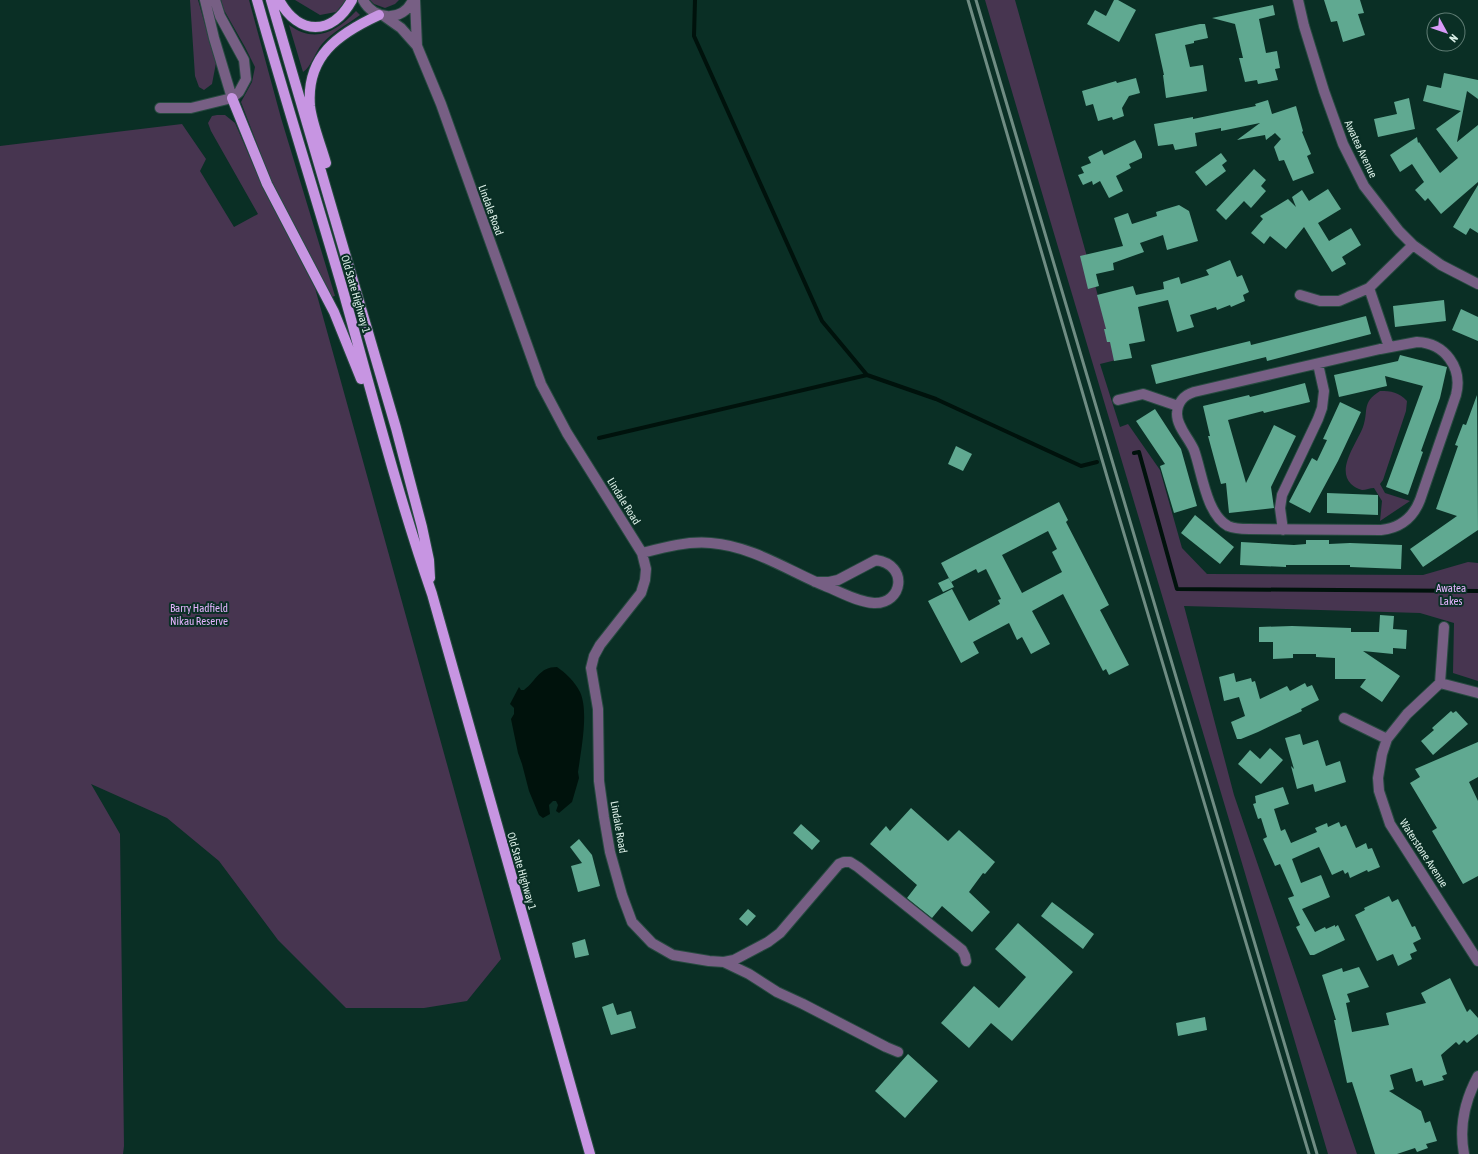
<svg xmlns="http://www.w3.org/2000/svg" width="1478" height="1154" font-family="'Asap Condensed',sans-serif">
<rect width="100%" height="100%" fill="#0a2f25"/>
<path fill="#473550" d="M190 0H198L216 63 212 84 204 90 199 87 195 76Z
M221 0H249L281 118 335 296 331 297 270 178 241 102 252 82 255 67 245 47 224 10Z
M295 0H346L336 12 320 15Z
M370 0H399L395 4 385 8 374 4Z
M985 0H1015L1116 360 1100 364 1120 427 1128 424 1160 470 1182 548 1207 574 1423 575 1468 562 1478 563V681L1453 673 1454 623 1420 613 1184 606 1234 795 1357 1154H1328C1215 769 1098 385 985 0Z
M356 11 360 15C348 24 332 32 322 44 315 52 312 66 303 72L289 25C315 44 336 32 356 11Z
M217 115H225L235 123 264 190 315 288 501 959 467 1001 424 1008H346L278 940 219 861 167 818 91 784 120 834 124 1146 123 1154H0V146L182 124 206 159 200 171 234 227 258 214 211 131 208 123 212 116Z
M1380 391C1391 391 1399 392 1407 401L1406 411 1383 480 1380 484 1385 493 1410 501 1380 521 1382 501 1374 488C1370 488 1366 490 1362 490 1358 489 1354 487 1351 484 1336 469 1357 443 1363 427 1369 410 1361 403 1380 391Z"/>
<path fill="#00120c" d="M557 667C566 673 575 682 580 692 589 711 581 751 578 772L579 778 572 802 559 813 556 811 558 805 556 801H553L549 805 550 814 543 818 539 815 529 791 522 764 518 753 511 719 514 714V708L510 704 519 687 521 690H524C537 680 539 667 557 667Z"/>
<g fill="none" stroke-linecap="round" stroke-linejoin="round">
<path stroke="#00120c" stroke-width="4" d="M695 0 694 36 822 321 867 375 936 399 1081 466 1097 462
M599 438 867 375
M1134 453 1139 452 1177 589 1478 591"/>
</g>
<path fill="#60a991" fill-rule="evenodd" d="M1114 0H1118L1136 10 1119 42 1087 24 1095 10 1106 16Z
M1324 0H1360L1364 13 1358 14 1365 35 1343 42 1337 21 1331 22Z
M1273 5 1275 15 1259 19 1266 53 1277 51 1280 68 1275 69 1278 80 1258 84 1257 80 1245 82 1239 58H1243L1235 24 1212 18Z
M1200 24H1205L1208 38 1194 41V43L1185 45 1190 67 1203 65 1207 91 1166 98 1163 75H1164L1155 34Z
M1444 73 1478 80V99L1467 91 1457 142 1478 125V182L1441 214 1428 198 1425 201 1415 190 1424 182 1412 164 1400 172 1390 155 1417 137 1418 143 1419 142 1440 173 1458 158 1436 129 1461 111 1423 101 1427 85 1441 88Z
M1136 78 1140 93 1129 96 1122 108 1124 116 1113 120 1112 117 1098 121 1093 104 1086 106 1082 91 1116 81 1117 83Z
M1409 98 1415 129 1378 137 1374 119 1397 114 1394 102Z
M1268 100 1272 114 1296 106 1303 131 1302 132 1311 154 1307 156 1314 173 1293 181 1284 160 1279 161 1274 147 1281 139 1275 133 1266 140 1265 135 1237 140 1260 123 1221 131V128L1195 133 1197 146 1175 150 1173 144 1158 146 1154 124 1193 117V119L1256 106 1255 104Z
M1135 140 1142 154V158L1129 164 1131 168 1116 176 1123 191 1109 198 1100 181 1093 185 1092 181 1083 185 1078 175 1084 173 1081 167 1091 163 1088 157 1102 150 1104 155Z
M1221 153 1227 161 1222 165 1226 171 1206 186 1195 172Z
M1254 169 1266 180 1261 186 1266 191 1251 208 1244 201 1226 220 1216 210Z
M1478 185V233L1470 228 1466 235 1453 227Z
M1328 189 1341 209 1318 223 1329 241 1351 228 1361 245 1342 257 1346 264 1332 272 1304 227 1286 249 1270 236 1264 244 1251 233 1263 219 1260 216 1288 199 1296 207 1292 197 1302 190 1309 201Z
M1179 205 1189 211 1198 241 1167 250 1163 235 1140 243 1144 252 1113 263 1114 270 1096 274 1099 286 1088 289 1080 256 1123 246 1114 218 1128 213 1132 224 1157 216 1156 212Z
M1230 260 1237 277 1242 275 1249 292 1243 295 1245 301 1231 307 1230 305 1217 310 1216 307 1190 315 1194 327 1177 332 1168 300 1138 307 1145 341 1129 344 1132 358 1114 361 1110 342H1107L1104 329H1106L1097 295 1133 286 1136 295 1164 289 1163 282 1179 277 1181 284 1209 275 1206 270Z
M1444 300 1446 321 1395 327 1393 306Z
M1461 309 1478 317V341L1452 330Z
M1366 316 1371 334 1267 361 1266 357 1156 384 1151 365 1250 341 1251 345Z
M1400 355 1447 367 1440 398 1421 451 1423 452 1408 495 1386 487 1423 386 1385 376 1387 386 1339 397 1334 375 1398 361Z
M1305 383 1310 402 1264 413 1263 411 1228 420 1246 483 1274 425 1296 436 1271 487 1274 508 1229 513 1226 483 1221 484 1208 436H1210L1203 406 1249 395 1250 397Z
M1477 395 1478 530 1423 567 1410 549 1457 516 1436 509 1458 446 1455 445 1463 424 1466 425Z
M1340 402 1361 412 1338 461 1310 513 1289 502 1312 458 1317 461 1327 440 1323 439Z
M1155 409 1181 449 1197 506 1174 513 1160 466 1165 464 1136 421Z
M956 446 972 454 963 471 948 464Z
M1327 493 1378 495V515L1327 513Z
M1059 502 1068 520 1066 522 1109 605 1100 610 1129 665 1109 675 1106 669 1103 671 1063 594 1032 611 1050 644 1031 654 1022 637 1017 640 1009 623 973 642 979 653 961 663 928 601 952 589 969 621 1000 604 998 600 1001 599 986 569 978 573 976 569 951 582 941 563ZM1048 531 1057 549 1052 552 1062 572 1022 593 1002 555Z
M1195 515 1234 547 1220 564 1181 533Z
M1306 540H1329V544L1350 543 1402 545 1401 569 1350 567V565H1286V567L1240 565 1241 542 1294 545 1306 544Z
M949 578 954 587 943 592 938 583Z
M1380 615 1394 616 1393 629 1407 630 1406 649 1393 648V654L1363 651 1400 676 1382 702 1360 687 1366 679H1335V658L1316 657V654H1293V658L1273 659V642H1259V627L1292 626 1351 628V632H1379Z
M1234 673 1236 682 1251 678 1252 682 1255 681 1260 699 1287 686 1290 691 1305 683 1307 687 1312 685 1319 700 1301 709 1302 711 1258 732 1241 739H1237L1231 722 1245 716 1239 697 1224 701 1219 677Z
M1451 711 1453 713 1456 711 1468 724 1433 755 1421 741 1434 730 1432 728Z
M1300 734 1303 745 1318 740 1326 766 1340 761 1346 782 1315 792 1313 784 1297 789 1291 766 1294 769 1285 738Z
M1478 742V777L1469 782 1478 801V876L1463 884 1432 831 1437 828 1410 783 1420 777 1415 769Z
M1270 748 1283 760 1261 784 1238 764 1250 750 1260 759Z
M1283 787 1289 804 1274 809 1281 831 1285 829 1291 843 1317 832 1315 828 1327 823 1328 827 1339 822 1341 827 1346 825 1356 848 1366 843 1368 849 1372 848 1380 867 1368 872 1367 870 1350 878 1348 872 1345 874 1343 870 1332 875 1319 847 1292 859 1301 883 1321 875 1330 897 1302 909 1315 932 1325 927 1326 929 1335 925V927L1338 925 1345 940 1314 955H1310L1296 927 1300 925 1288 898 1294 896 1280 864 1275 866 1263 839 1267 837 1261 818 1258 819 1253 804 1256 803 1255 796Z
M911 808 948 841 959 830 995 862 985 874 983 873 969 892 990 912 972 932 942 906 932 918 907 898 917 885 870 844 886 826 890 831Z
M801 824 820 841 812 850 793 833Z
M579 839 592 855 600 886 578 892 571 866 582 863 570 847Z
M1389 896 1392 902 1398 899 1412 927 1415 926 1421 939 1413 943 1417 951 1410 954 1412 959 1398 966 1393 954 1377 961 1355 915 1365 910 1364 908Z
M1052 902 1094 934 1083 949 1041 916Z
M748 909 756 916 747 926 739 919Z
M1018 923 1073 972 1012 1041 991 1023 969 1048 941 1023 974 986 999 1008 1026 977 995 949Z
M585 939 589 955 575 958 572 943Z
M1359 967 1369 987 1347 994 1350 1002 1346 1003 1352 1032 1389 1025 1386 1013 1426 1003 1421 993 1450 978 1467 1012 1470 1009 1478 1018V1034L1467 1043 1464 1040 1459 1045 1456 1042 1441 1055 1447 1074 1442 1076 1444 1080 1424 1086 1422 1080 1416 1082 1412 1068 1390 1075 1394 1089 1389 1091 1421 1111 1425 1123 1430 1121 1437 1141 1426 1144 1428 1148 1417 1152 1415 1148 1397 1154H1375L1352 1082 1347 1083 1334 1020H1336L1322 975 1342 968 1343 972Z
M613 1003 617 1015 631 1011 636 1028 611 1035 602 1007Z
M1205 1017 1207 1030 1178 1036 1176 1023Z
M908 1054 938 1081 905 1118 875 1091Z"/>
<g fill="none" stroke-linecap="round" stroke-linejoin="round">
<defs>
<path id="minor" d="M205 0 214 38 232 98
M363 0C374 21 403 22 413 0
M415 0 417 46 441 104 541 384 567 433 642 553 646 569 645 580 641 593 600 645 594 656 591 668 598 709 599 781 604 817 610 852 622 895 632 922 652 943 673 955 709 961 724 962 734 960 768 942 780 933 839 864 844 862H850L858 867 962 950 965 956 966 961
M1298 0 1304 26 1324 91 1343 144 1364 186 1399 231 1413 245 1441 265 1478 284
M384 16 401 28 417 46
M160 108H191L232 98 239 92 246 79 244 60 220 16 215 0
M1369 288 1389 347
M1300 295 1320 301H1339L1369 288 1413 245
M1417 342C1445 343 1463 368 1456 395L1420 500C1413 518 1400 528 1381 530L1249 529C1242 529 1235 529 1228 526 1206 514 1202 472 1194 450 1189 438 1177 427 1177 414 1177 403 1184 395 1194 392L1380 349Z
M1118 400 1143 394 1178 406
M1283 530 1280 508 1282 495 1318 419 1322 408 1324 391 1318 364
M642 553C665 547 687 541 711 543 752 546 789 571 825 586 841 592 857 602 874 603 903 604 909 565 876 560L838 580 829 582H815
M1444 627 1440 683 1407 714 1387 739 1382 754 1378 778 1379 791 1390 824 1478 961
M1440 683 1478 693
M1344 718 1387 739
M724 962 749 974 777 992 803 1004 886 1047 898 1052
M1464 1154C1459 1127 1465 1100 1478 1076"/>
<path id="major" d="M257 0C284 96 314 191 342 287 371 390 397 493 432 594L590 1154
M271 0 396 428 422 527 429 560 430 578
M279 0C299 36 332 36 352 0
M232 98 267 184 334 312 361 379
M326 163C321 145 312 124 310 106 306 56 338 34 379 15"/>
</defs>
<use href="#minor" stroke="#274a40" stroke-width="12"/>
<use href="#major" stroke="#274a40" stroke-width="12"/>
<use href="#minor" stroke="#775f84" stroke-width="10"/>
<use href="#major" stroke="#c795e2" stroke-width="10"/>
<path stroke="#6f8c83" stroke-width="3" d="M968 0 1108 480 1309 1154
M976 0 1317 1154"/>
</g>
<g text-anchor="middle" stroke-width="4" stroke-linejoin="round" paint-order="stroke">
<g font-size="11" fill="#dbefe7" stroke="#0a2f25">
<text transform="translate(1361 149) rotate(65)" y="4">Awatea Avenue</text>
<text transform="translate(491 210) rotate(70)" y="4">Lindale Road</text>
<text transform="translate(356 294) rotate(74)" y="4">Old State Highway 1</text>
<text transform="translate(624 501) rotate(58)" y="4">Lindale Road</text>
<text transform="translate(619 827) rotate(80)" y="4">Lindale Road</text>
<text transform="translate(1424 853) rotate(57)" y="4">Waterstone Avenue</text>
<text transform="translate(522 871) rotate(74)" y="4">Old State Highway 1</text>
</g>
<g font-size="11" fill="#e4b4fe" stroke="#0a2f25">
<text x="1451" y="592">Awatea<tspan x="1451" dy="13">Lakes</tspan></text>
<text x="199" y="612">Barry Hadfield<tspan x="199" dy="13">Nikau Reserve</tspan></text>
</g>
</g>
<g transform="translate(1446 32) rotate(130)"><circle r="19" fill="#0a2f25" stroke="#5e7c73"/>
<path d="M0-3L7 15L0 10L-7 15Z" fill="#d89af8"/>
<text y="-6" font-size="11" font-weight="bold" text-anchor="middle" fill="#dbefe7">N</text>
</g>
</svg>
